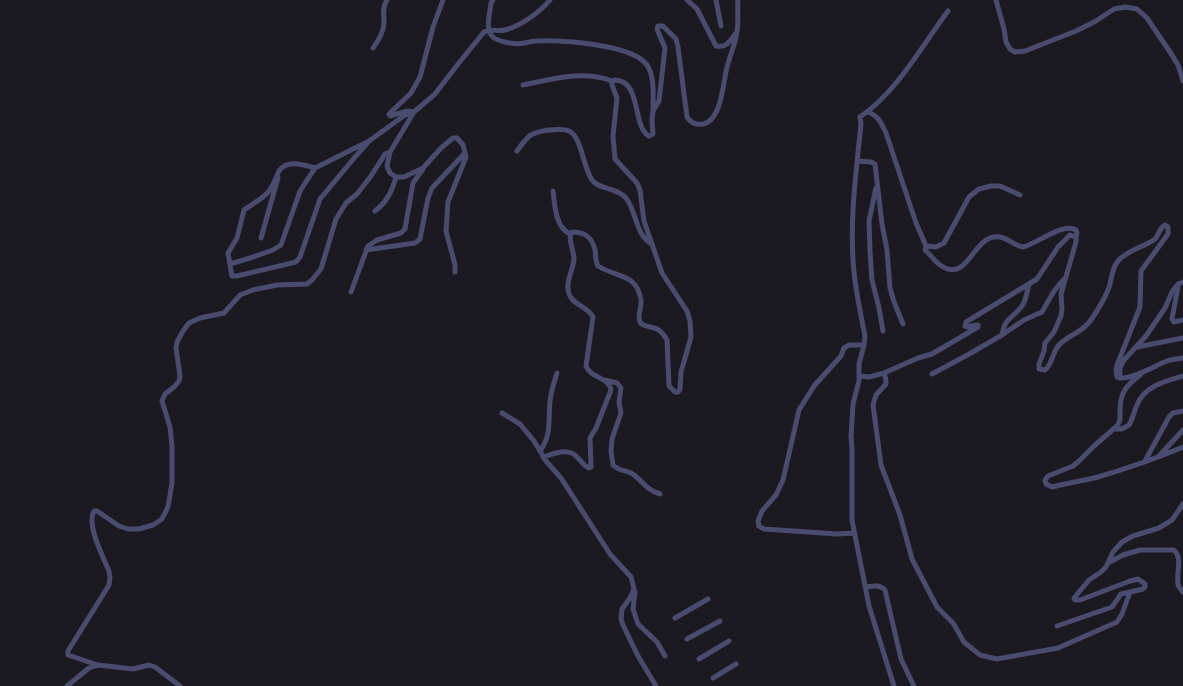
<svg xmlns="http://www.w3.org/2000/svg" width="1183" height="686" font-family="Overpass,sans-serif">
<rect width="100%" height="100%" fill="#1a1a20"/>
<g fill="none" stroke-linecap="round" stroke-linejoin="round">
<path stroke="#494c6e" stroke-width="5" d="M493 0 491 3C490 13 485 29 492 36 497 42 516 45 524 43 528 43 531 41 536 41 561 40 632 44 647 65 655 77 653 97 653 110
M687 0 697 9 716 46C727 48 730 41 736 33
M716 0 721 26
M996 0 1004 29 1006 42 1010 49 1015 52 1025 51 1076 31 1096 21 1114 9 1125 7 1137 9 1147 18 1172 55 1178 65 1183 81
M373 48C379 40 384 32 384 22 384 15 382 7 387 0
M523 85C553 79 583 70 612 81
M414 112 407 111 390 116 389 114 411 93 420 77 433 27 443 0
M868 112C879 116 881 123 886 133L916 223 926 246
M517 151C528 136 529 133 548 130 554 130 563 128 569 131 582 137 583 168 592 180 599 190 617 187 626 198 637 212 635 235 652 244
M858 161 871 162 875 164 882 224 887 250 890 288 894 302 903 324
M315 168C304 165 287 159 279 171 276 177 274 185 269 191 263 199 252 204 244 210L237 238 228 253 232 276H237L296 262 300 257 320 199 355 157 369 141 405 115 414 112
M876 188 869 221 870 251 872 280 879 308 883 331
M553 191C555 205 555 227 570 234
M1020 195 1000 186H991L979 189 969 197 944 243 936 247 926 246 925 250C930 254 934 261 940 265 967 284 972 240 994 237 1006 235 1012 245 1023 247 1037 244 1062 222 1076 230L1077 233 1076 237
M375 211C387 202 392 191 396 177
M261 238 278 178
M366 250 415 243 420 239 428 198 432 188 465 153
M230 264 250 258 273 250 281 245 300 191 315 168 367 142
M455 272V265L446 231 448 202 466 157 463 145 457 138H453L441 148 423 168 404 177H396L390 173 387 166 390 152 414 112 435 94 458 64 484 32C491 28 498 32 505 30 521 26 540 12 550 0
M1178 287 1172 319 1174 322 1183 320
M351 292 368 246 377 240 401 233 405 229 413 183 423 169
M1002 335 1024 320 1042 312 1054 291 1063 280
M1137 347 1183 338
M884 373 886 380V384L876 395 873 405 881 465 900 515 912 559 937 607 953 623 964 642 980 655 997 659 1058 648 1117 622 1122 614 1130 592 1143 589 1145 587V584L1138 579 1130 581 1080 600H1075L1074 598 1089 580 1101 572 1106 567 1113 552 1122 542 1133 536 1159 528 1172 520 1183 504
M932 374 971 353 1002 335C1005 317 1012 319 1022 306 1026 301 1027 291 1029 284
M1140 375C1126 386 1120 392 1120 411 1120 417 1121 421 1117 426L1094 446 1079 461 1073 466 1048 476 1045 480 1046 484 1052 487C1067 483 1083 481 1098 477 1125 469 1157 458 1183 447
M859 376 869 377 884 373 918 358 932 354 978 327V325H976L967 327 965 326 966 322 1037 279 1058 247 1070 235 1076 237V242L1061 294 1062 309 1061 316 1054 332 1045 343 1044 351 1039 364V369L1045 370C1053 364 1052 351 1060 344 1070 334 1082 333 1091 320 1097 311 1104 300 1108 290 1112 281 1111 269 1118 261 1127 250 1143 248 1155 239 1159 235 1159 228 1165 225L1168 227V234L1141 271 1140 307 1117 365 1116 370 1117 377C1128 382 1156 365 1167 361 1172 359 1178 359 1183 358
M1120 378V368L1124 360 1146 336 1165 308 1172 292 1178 284 1183 282
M605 380 617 383 621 388 619 402 621 413 612 439 611 451 613 465C619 471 624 470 631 473 642 479 644 489 660 494
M502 413 520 424 534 441 546 461 561 478 610 554 631 577 634 589 630 598 622 609 621 619 623 625 638 656 656 686
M1114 429H1122L1129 425C1133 419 1134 411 1137 405 1144 386 1166 381 1183 376
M540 451C552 434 548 421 550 401 551 392 554 382 557 373
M1159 456 1183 430
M543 457C554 454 568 447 577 457 581 461 584 466 589 468L591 467 590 438 596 428 611 390C608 376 591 379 586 366L593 317C588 308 578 306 572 299 562 286 573 272 574 259 574 251 567 237 572 232 585 232 592 237 595 250 596 256 595 261 598 266 617 278 637 273 641 300 642 307 637 315 640 322 642 327 652 326 657 329 661 331 664 335 667 340L669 386 675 392H678L680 389 681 372 691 337 690 321 687 311 662 273 644 221 640 190 637 183 615 159 613 136 617 98 612 85V81L615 80C642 81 632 127 649 136L653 134 652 120 653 111 659 101 665 48 657 29 658 26H663L676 39 678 47 687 117C691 123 695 125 703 124 722 120 723 82 727 67 730 55 736 43 737 31 739 21 737 11 738 0
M1145 461 1169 417 1173 413 1183 411
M854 533 837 534 764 529 759 526 758 521 762 511 776 495 783 480 799 410 814 386 841 356 844 348 849 345H864
M1108 563 1123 555 1140 550H1174C1183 558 1176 573 1178 584 1178 587 1181 589 1183 592
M865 587C872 586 880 584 885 590L901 659 914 686
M635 592 633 609 638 624 657 642 665 656
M675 618 708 599
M1057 626 1112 607 1121 594 1130 592
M687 639 720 621
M699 659 729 641
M98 665 68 655V651L109 585 110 577 109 571C103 557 86 524 94 511H97L119 526 128 529H139L153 525 162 519 168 507 172 483V446L170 427 162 401 165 394 174 387 179 381 180 376 176 348 177 342 183 331 189 323 200 318 224 313 240 295 253 290 277 285 307 284 312 280 321 269 336 219 346 203 357 194 371 176 385 154 390 152
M713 678 736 664
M67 686 89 668 98 665 133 669 149 665 155 667 180 686
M894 686 869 606 852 520V449L851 437 853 404 859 381V364L864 345 865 336C861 315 856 293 854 272 849 223 856 173 861 124L860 117C897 92 921 47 948 11"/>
</g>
</svg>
